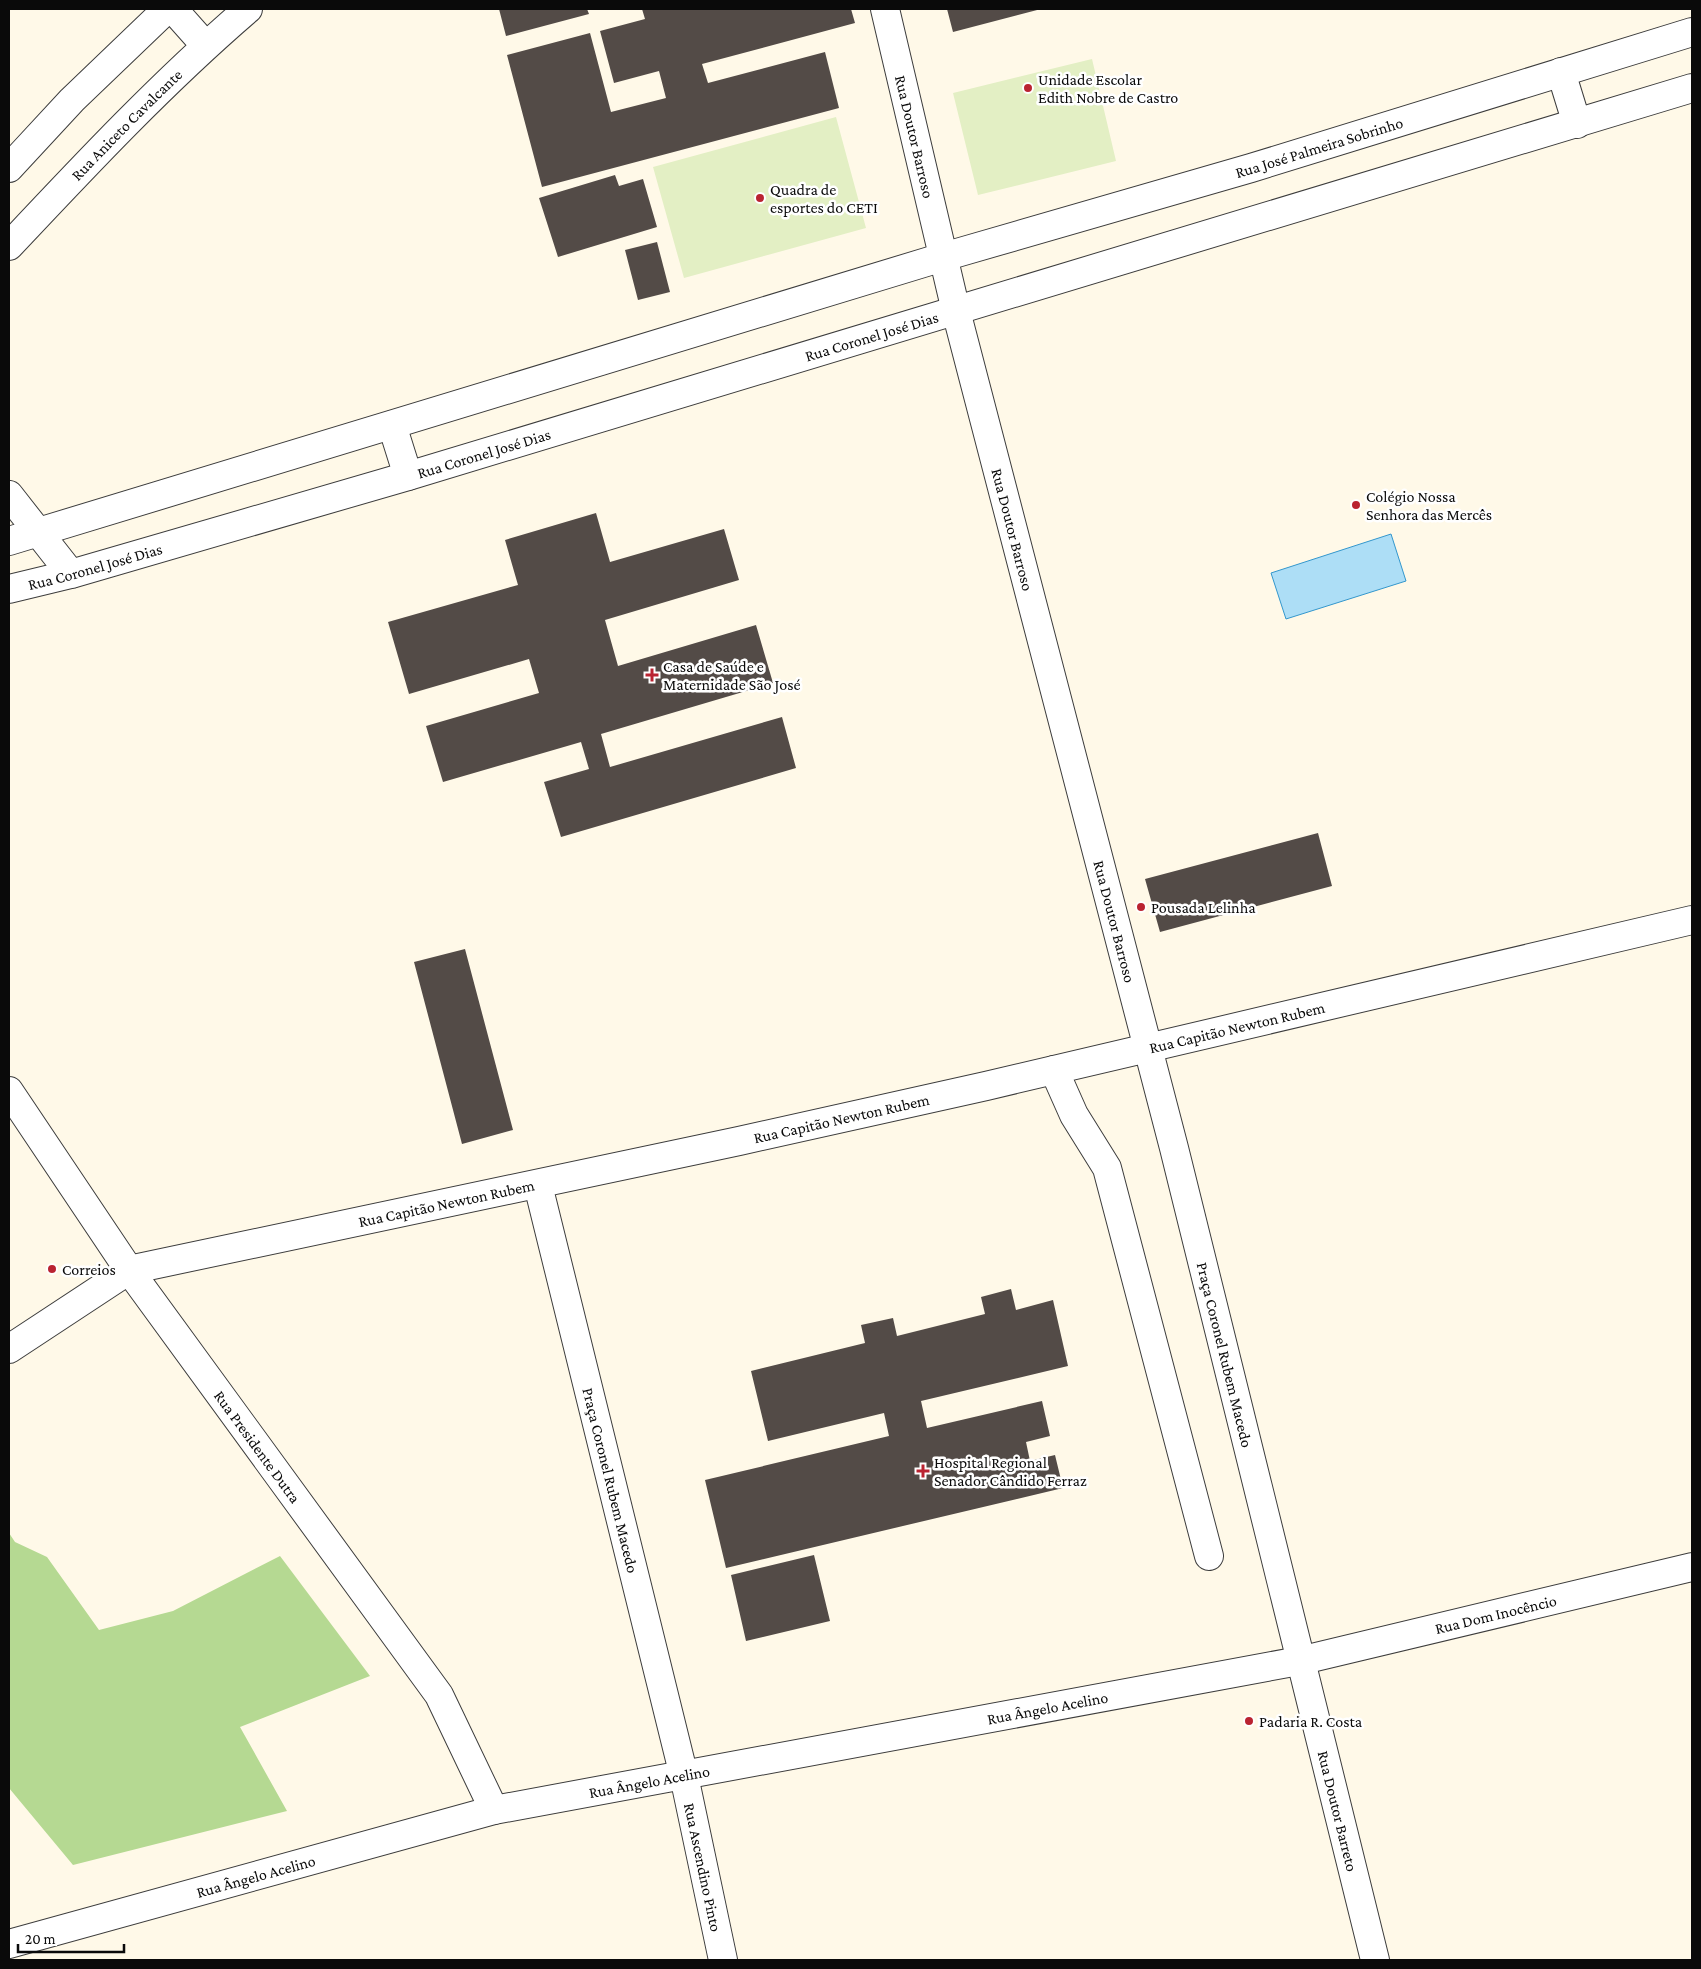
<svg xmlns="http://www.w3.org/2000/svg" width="1701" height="1969" font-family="'Crimson Pro',serif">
<rect width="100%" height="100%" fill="#fff9e8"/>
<path fill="#b5d992" d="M9 1533 15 1542 47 1557 99 1630 173 1611 280 1556 370 1676 240 1727 287 1811 73 1865 9 1788Z"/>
<path fill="#e3efc4" d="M1092 59 1116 161 978 195 953 93Z
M836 117 866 228 684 278 653 167Z"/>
<path fill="#addef6" stroke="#3397cd" d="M1391 534 1406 581 1286 619 1271 573Z"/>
<path fill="#534b47" d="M499 9H587L589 14 506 36Z
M642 9H851L855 23 702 64 708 83 825 52 839 108 542 187 507 55 590 33 611 112 666 98 659 71 614 83 600 31 645 19Z
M947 9H1041L953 32Z
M615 175 619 186 643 179 657 227 558 257 539 198Z
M657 242 670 292 638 300 625 250Z
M596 513 610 562 724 529 739 580 605 620 618 666 756 625 773 683 601 734 610 767 782 717 796 768 561 837 544 782 589 769 581 742 443 782 426 726 539 693 529 659 409 694 388 622 518 585 505 540Z
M1318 833 1332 886 1160 932 1145 879Z
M465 949 513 1130 462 1144 414 962Z
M1011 1289 1016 1310 1053 1300 1068 1366 921 1401 927 1428 1042 1401 1050 1436 1026 1442 1030 1461 1055 1455 1063 1488 726 1568 705 1480 889 1436 884 1413 768 1441 751 1371 865 1343 861 1325 893 1318 897 1336 985 1314 981 1297Z
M814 1555 830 1621 746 1641 731 1575Z"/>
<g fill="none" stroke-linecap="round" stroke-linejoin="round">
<defs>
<g id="minor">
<path d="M173 9 205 45"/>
<path id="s1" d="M885 9 956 311 1174 1148 1375 1960"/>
<path d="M1561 72 1577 124"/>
<path d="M9 168 72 100 167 9"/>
<path id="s2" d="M9 246C86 164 163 82 248 9"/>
<path d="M392 425 408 476"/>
<path d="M9 495 71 574"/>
<path id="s3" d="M9 541 943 257 1251 168 1692 32"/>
<path id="s4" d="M9 589 71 574 408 476 1692 88"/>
<path d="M1054 1070 1074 1115 1107 1168 1209 1556"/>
<path id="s5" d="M9 1091 129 1270 439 1695 494 1810"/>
<path id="s6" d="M538 1185 684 1776 723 1960"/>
<path id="s7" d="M9 1349 129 1270 739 1141 986 1086 1692 920"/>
<path id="s8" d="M9 1944 494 1810 1299 1661 1692 1567"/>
</g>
</defs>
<use href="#minor" stroke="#3d3d3d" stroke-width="30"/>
<use href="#minor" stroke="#fff" stroke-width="28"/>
</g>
<g fill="#ba2331" stroke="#fff" stroke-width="2">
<circle cx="1028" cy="88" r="5"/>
<circle cx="760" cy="198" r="5"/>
<circle cx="1356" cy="505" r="5"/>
<path d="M649.5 667.5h5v5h5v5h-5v5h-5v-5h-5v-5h5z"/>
<circle cx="1141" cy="907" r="5"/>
<circle cx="52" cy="1269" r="5"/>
<path d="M920.5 1463.5h5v5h5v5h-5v5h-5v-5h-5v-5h5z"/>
<circle cx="1249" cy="1721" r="5"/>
</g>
<g text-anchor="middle" stroke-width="5" stroke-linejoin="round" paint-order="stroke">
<g font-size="16" fill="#0a0a0a" stroke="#fff" text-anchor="start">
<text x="1038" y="85">Unidade Escolar<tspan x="1038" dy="18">Edith Nobre de Castro</tspan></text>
<text x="770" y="195">Quadra de<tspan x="770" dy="18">esportes do CETI</tspan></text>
<text x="1366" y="502">Colégio Nossa<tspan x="1366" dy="18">Senhora das Mercês</tspan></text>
<text x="663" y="672">Casa de Saúde e<tspan x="663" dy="18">Maternidade São José</tspan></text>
<text x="1151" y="913">Pousada Lelinha</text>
<text x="62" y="1275">Correios</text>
<text x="934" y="1468">Hospital Regional<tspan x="934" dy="18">Senador Cândido Ferraz</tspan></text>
<text x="1259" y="1727">Padaria R. Costa</text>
</g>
<g font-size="16" fill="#0a0a0a" stroke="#fff">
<text dy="6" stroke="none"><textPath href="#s2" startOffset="169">Rua Aniceto Cavalcante</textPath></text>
<text dy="6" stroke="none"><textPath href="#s1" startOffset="131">Rua Doutor Barroso</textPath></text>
<text dy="6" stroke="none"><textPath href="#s3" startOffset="1368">Rua José Palmeira Sobrinho</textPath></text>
<text dy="6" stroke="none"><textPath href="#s4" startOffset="899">Rua Coronel José Dias</textPath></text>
<text dy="6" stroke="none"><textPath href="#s4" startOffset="494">Rua Coronel José Dias</textPath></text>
<text dy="6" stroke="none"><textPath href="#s1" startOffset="536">Rua Doutor Barroso</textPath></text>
<text dy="6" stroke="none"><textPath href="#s4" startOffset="89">Rua Coronel José Dias</textPath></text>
<text dy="6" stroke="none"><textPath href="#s1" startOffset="941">Rua Doutor Barroso</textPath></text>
<text dy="6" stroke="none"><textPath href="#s7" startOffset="1278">Rua Capitão Newton Rubem</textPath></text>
<text dy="6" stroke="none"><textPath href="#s7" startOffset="872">Rua Capitão Newton Rubem</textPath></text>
<text dy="6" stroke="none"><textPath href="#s7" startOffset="468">Rua Capitão Newton Rubem</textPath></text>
<text dy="6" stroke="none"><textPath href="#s1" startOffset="1388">Praça Coronel Rubem Macedo</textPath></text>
<text dy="6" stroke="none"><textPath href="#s5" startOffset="434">Rua Presidente Dutra</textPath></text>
<text dy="6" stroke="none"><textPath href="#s6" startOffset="304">Praça Coronel Rubem Macedo</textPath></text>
<text dy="6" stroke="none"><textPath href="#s8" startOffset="1524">Rua Dom Inocêncio</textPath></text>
<text dy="6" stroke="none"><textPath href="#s8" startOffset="1066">Rua Ângelo Acelino</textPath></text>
<text dy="6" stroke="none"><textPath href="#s8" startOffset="661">Rua Ângelo Acelino</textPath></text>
<text dy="6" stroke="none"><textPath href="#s1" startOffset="1858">Rua Doutor Barreto</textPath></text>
<text dy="6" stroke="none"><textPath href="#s6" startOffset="702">Rua Ascendino Pinto</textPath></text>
<text dy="6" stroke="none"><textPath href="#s8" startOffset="256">Rua Ângelo Acelino</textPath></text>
</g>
</g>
<rect width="1701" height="1969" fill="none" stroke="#0a0a0a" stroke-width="20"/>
<path d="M18 1944v8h106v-8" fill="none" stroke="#0a0a0a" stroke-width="2.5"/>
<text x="25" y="1944" font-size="15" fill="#0a0a0a" stroke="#ffffff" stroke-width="4" paint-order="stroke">20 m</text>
</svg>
